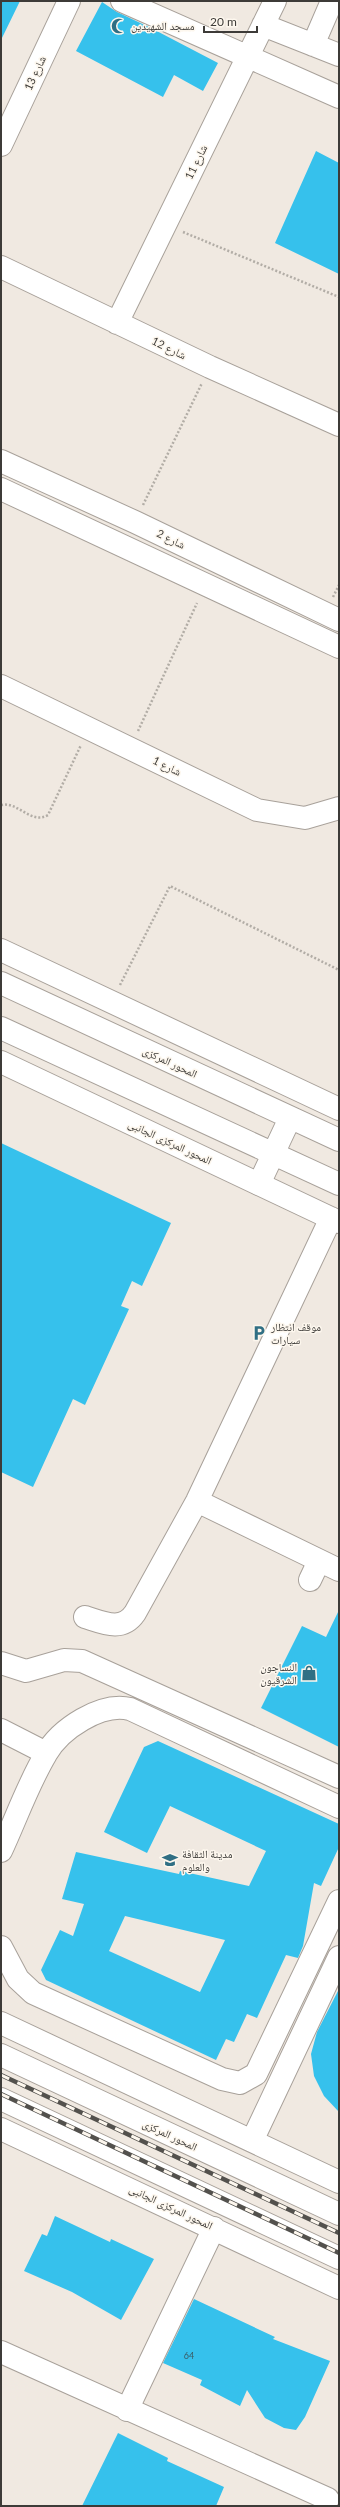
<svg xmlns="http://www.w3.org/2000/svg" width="340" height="2507" font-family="Lato,'Noto Naskh Arabic',sans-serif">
<rect width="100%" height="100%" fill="#f0e9e1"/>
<path fill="#36c1ec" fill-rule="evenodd" d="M1 1H20L1 40Z
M102 2 117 12 151 28 218 63 203 91 174 75 163 97 76 51Z
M316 151 339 163V274L275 243Z
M1 1143 171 1223 142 1286 132 1281 121 1306 129 1309 85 1405 73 1399 33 1487 1 1472Z
M339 1610V1747L261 1708 302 1626 326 1637Z
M158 1741 339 1824V1847L321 1886 314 1883 303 1946 298 1958 286 1955 257 2018 247 2014 234 2042 226 2039 216 2060 46 1980 41 1970 60 1930 73 1936 84 1904 62 1899 76 1852 179 1874 180 1871 249 1886 266 1851 170 1806 147 1853 104 1832 144 1747ZM125 1916 225 1940 200 1992 109 1951Z
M339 1989V2112L324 2096 314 2076 311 2054 317 2032Z
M55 2216 110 2242 111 2239 154 2259 121 2320 72 2292 24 2271 42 2234 47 2236Z
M194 2299 275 2337 273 2339 330 2361 305 2417 296 2430 284 2428 265 2418 247 2390 240 2406 200 2385 202 2380 163 2363Z
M118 2433 168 2458 167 2461 224 2487 216 2506H82Z"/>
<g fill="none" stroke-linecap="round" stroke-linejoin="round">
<defs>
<path id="minor" d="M122 1 339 97
M263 25 339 55
M313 45 332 1
M1 145 69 1
M1 267 210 367 339 425
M117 323 275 1
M1 461 135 522 339 620
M1 489 339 647
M1 686 257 810 305 818 339 808
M1 950 339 1109
M1 1062 339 1222
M197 1501 339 1570
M310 1580 319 1561
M85 1617C104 1623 122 1632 135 1613L197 1501 331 1218
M1 1663 26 1671 64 1660 82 1661 339 1777
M1 1730 46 1753
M1 1851C16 1819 28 1784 46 1754 60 1729 101 1702 130 1709L339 1807
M1 1947 18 1979 33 1993 222 2079 240 2083 256 2074 339 1901
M1 2023 339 2182
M1 2129 339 2288
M252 2141 339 1957
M1 2352 328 2499
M127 2410 214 2228"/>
<path id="major" d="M1 983 339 1140
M1 1028 339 1184
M259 1184 290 1118
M1 2055 339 2214
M1 2099 339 2258"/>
</defs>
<use href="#minor" stroke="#a8a19a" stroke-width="24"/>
<use href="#major" stroke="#a8a19a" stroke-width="24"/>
<path stroke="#b2ada6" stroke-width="2.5" stroke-dasharray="2 2" stroke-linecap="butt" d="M183 232 339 297
M143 505 202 383
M333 597 339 585
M138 731 197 603
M1 805C18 801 31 825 48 815L81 745
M120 985 170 886 339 970"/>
<use href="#minor" stroke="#fff" stroke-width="22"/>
<use href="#major" stroke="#fff" stroke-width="22"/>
<defs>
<path id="rail" d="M1 2075 339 2233
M1 2094 339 2253"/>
</defs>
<use href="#rail" stroke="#53514d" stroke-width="4.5"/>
<use href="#rail" stroke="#fdf7ee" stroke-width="3" stroke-dasharray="9" stroke-linecap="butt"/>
</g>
<defs>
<symbol id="mosque-bare" viewBox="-9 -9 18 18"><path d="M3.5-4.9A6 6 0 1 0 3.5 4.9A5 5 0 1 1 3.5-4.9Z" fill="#306f84" stroke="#fdf7ee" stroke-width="2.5" paint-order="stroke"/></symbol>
<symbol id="parking-bare" viewBox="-9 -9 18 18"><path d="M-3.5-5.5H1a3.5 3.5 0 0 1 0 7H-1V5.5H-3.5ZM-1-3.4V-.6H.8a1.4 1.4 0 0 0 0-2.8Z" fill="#306f84" stroke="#fdf7ee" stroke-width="2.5" paint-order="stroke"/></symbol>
<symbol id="shop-bare" viewBox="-9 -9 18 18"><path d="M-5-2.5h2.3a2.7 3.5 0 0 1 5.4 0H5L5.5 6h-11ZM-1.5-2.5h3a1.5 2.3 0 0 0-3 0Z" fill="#306f84" stroke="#fdf7ee" stroke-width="2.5" paint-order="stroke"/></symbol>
<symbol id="university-bare" viewBox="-9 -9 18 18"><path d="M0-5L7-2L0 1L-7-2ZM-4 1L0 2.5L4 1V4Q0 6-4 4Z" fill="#306f84" stroke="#fdf7ee" stroke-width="2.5" paint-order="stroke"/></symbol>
</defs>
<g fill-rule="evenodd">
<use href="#mosque-bare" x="108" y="15" width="22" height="22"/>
<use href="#parking-bare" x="248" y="1322" width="22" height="22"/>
<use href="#shop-bare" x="298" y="1662" width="22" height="22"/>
<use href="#university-bare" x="159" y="1849" width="22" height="22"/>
</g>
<g text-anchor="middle" stroke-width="3" stroke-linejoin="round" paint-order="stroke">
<g font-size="9" fill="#3b5c65">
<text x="189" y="2359">64</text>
</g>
<g font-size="11" fill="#3d3b38" stroke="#fdf7ee" text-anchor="start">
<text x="131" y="30">مسجد الشهيدين</text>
<text x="271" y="1331">موقف انتظار<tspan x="271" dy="13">سيارات</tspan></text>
<text x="297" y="1671" text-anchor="end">النساجون<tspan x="297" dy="13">الشرقيون</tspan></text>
<text x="182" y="1858">مدينة الثقافة<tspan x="182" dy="13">والعلوم</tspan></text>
</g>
<g font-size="11" fill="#3d3b38" stroke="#fdf7ee">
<text transform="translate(35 73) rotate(-65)" y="4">شارع 13</text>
<text transform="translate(196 162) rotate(-64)" y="4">شارع 11</text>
<text transform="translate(169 348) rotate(26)" y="4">شارع 12</text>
<text transform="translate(171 539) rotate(26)" y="4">شارع 2</text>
<text transform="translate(167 766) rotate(26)" y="4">شارع 1</text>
<text transform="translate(170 1062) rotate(25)" y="4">المحور المركزى</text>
<text transform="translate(170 1142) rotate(25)" y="4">المحور المركزى الجانبى</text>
<text transform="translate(170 2135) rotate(25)" y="4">المحور المركزى</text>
<text transform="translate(171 2207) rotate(25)" y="4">المحور المركزى الجانبى</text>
</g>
</g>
<rect width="340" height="2507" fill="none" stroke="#3d3b38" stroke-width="4"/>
<path d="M204 26v6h53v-6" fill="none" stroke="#3d3b38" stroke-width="2"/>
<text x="210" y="26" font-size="12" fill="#3d3b38" stroke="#fdf7ee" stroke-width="3" paint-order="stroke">20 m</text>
</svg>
